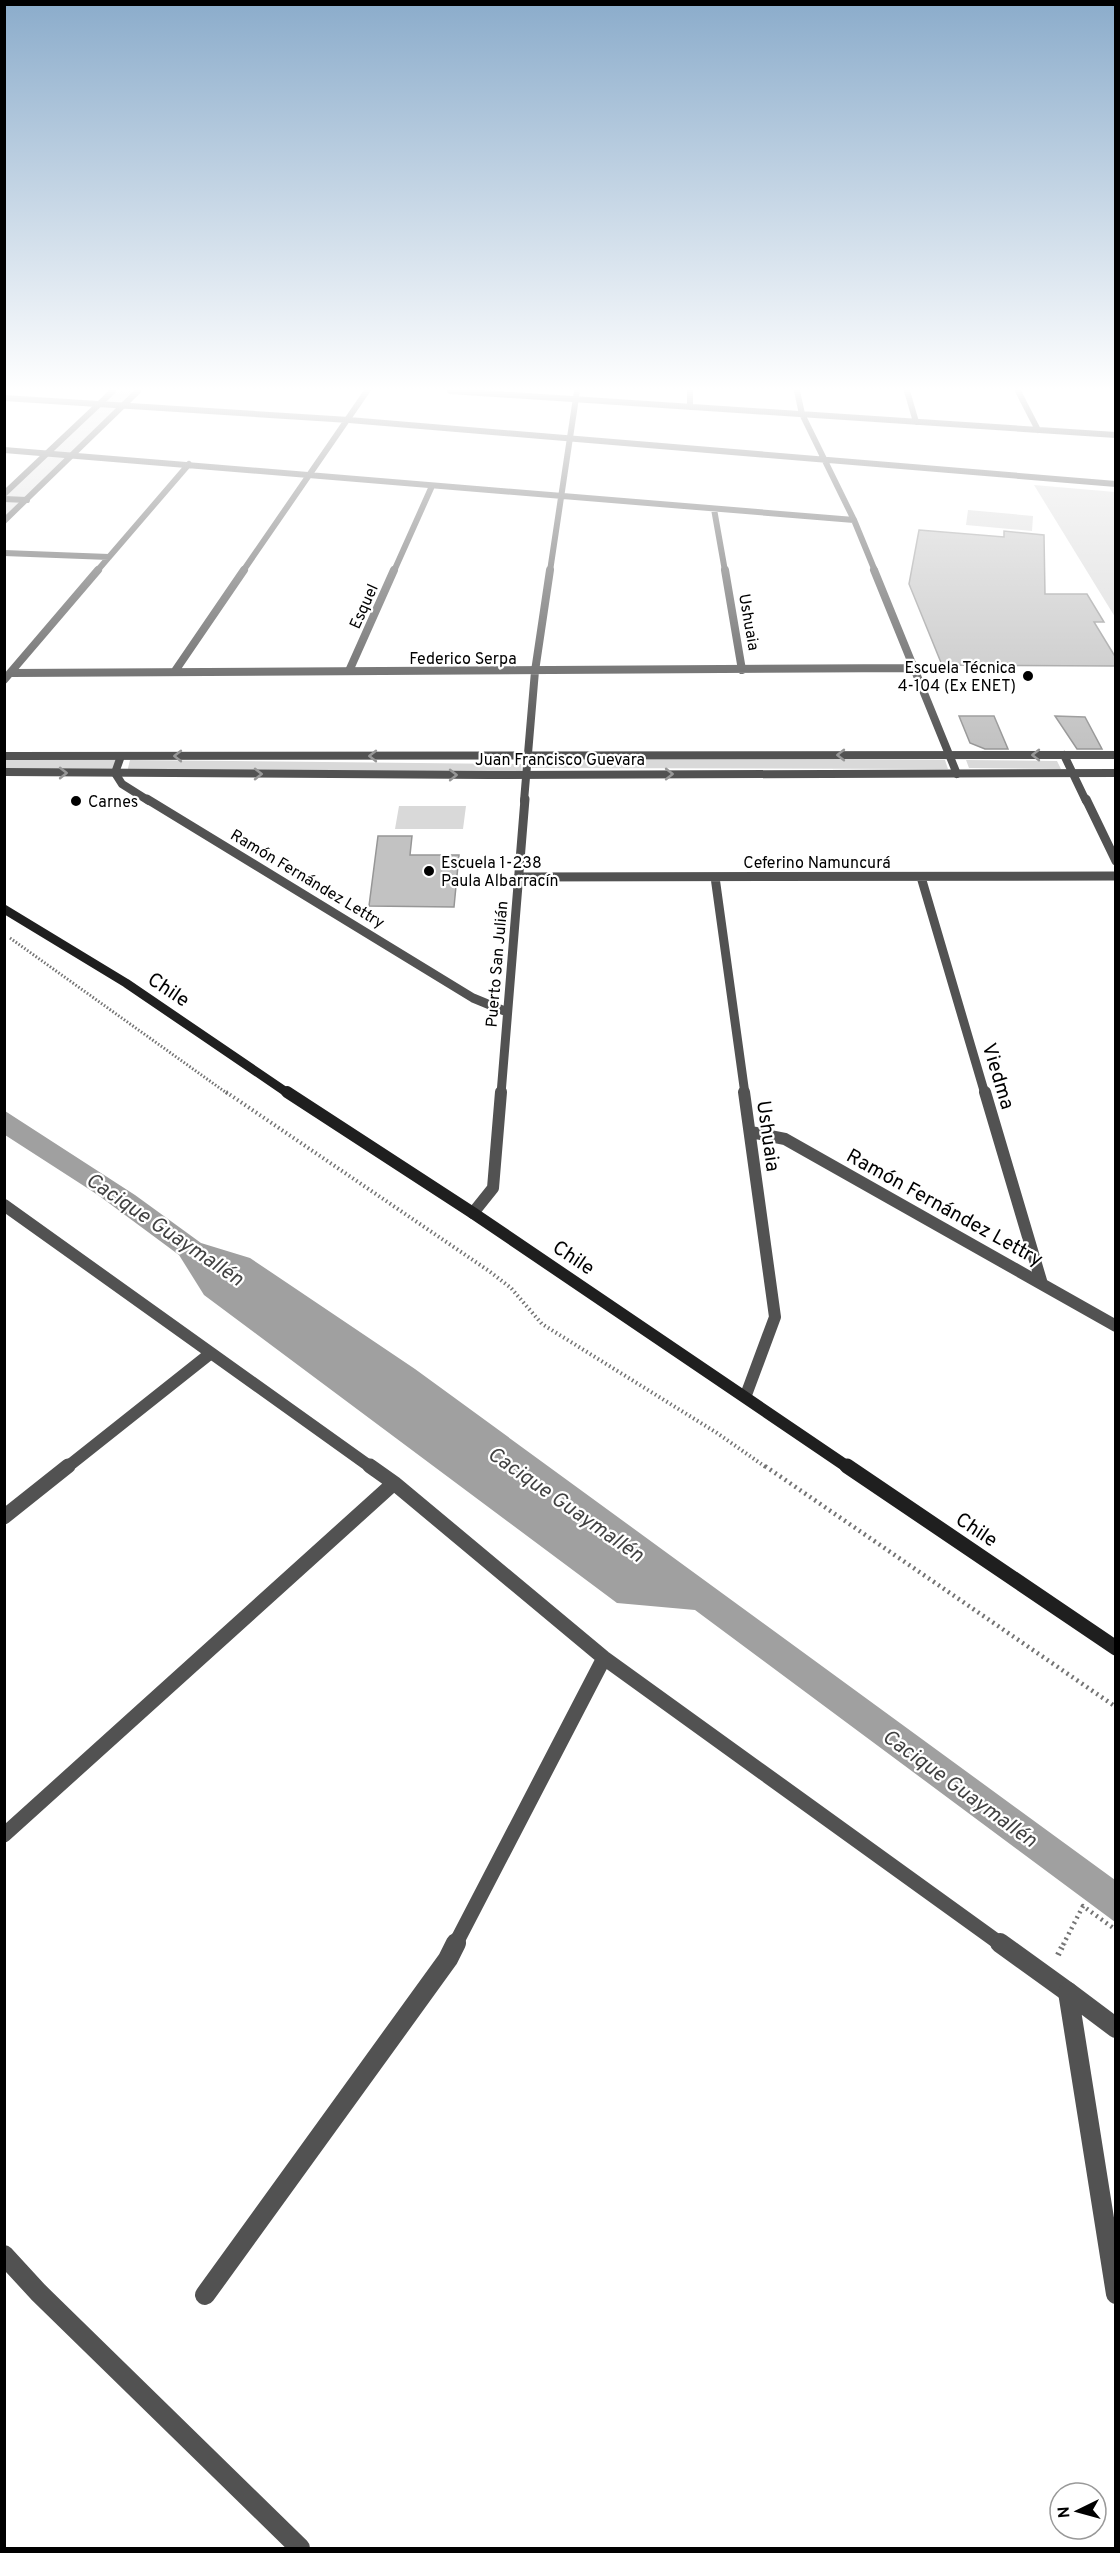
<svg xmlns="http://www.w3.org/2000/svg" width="1120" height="2553" font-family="Overpass,sans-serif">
<rect width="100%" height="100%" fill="#fff"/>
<path fill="#d9d9d9" d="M113 391H138L5 521V494Z
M1034 485 1115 492V617Z
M968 510 1033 516 1032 531 966 525Z
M117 758 112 772H5V759Z
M532 759 945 760 948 769 532 768Z
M130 760 521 764 522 773 127 772Z
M966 760 1057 761 1061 769 969 768Z
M399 806H466L463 829H395Z"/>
<path fill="#a0a0a0" d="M5 1111 135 1195 201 1243 250 1258 415 1369 1115 1880V1922L695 1610 617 1603 204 1295 179 1255 98 1195 5 1135Z"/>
<path fill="#c2c2c2" stroke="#969696" stroke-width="1.5" d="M919 530 1004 537V531L1044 535 1045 594H1087L1104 622H1094L1116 658V666L942 665 909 584Z
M959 716H994L1008 749H985L970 743Z
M1055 716 1085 717 1102 749H1077Z
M378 836H412L410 855H459L454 907 369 906Z"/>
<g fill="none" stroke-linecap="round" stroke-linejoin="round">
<path stroke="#747474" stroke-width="3" stroke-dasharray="1.5 2" stroke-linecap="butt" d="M10 938 228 1094"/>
<path stroke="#747474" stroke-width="4" stroke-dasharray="1.5 3" stroke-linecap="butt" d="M226 1092 489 1271 511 1288 542 1324 717 1433 767 1468"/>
<path stroke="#747474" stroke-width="4.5" stroke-dasharray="2 4" stroke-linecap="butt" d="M765 1466 1116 1707
M1063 1945 1083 1906 1116 1930"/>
<path stroke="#747474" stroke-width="6" stroke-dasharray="2 4.5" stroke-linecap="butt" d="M1058 1955 1064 1943"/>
<path stroke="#525252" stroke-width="12" d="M4 1205 372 1468
M66 1468 211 1353"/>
<path stroke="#525252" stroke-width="15" d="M370 1466 394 1483 604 1658 1002 1945
M4 1517 68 1466
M4 1835 394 1483
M455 1945 604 1658"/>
<path stroke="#525252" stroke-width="20" d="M1000 1943 1068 1992
M205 2295 448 1959 456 1943"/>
<path stroke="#525252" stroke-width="6" d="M450 391 1116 435
M690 391V407
M797 391 802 414 854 520 875 571
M907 391 916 422
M1018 391 1038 430
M4 398 349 420 1116 484
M4 450 854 520
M4 499 27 500
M714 509 725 571
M4 553 109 557
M97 571 189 464
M243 571 367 391
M394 571 432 486
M550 571 577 391"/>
<path stroke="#525252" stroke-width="8" d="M725 570 742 670
M874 570 957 774
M175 671 244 570
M349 671 394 570
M11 673 915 668
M4 680 98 570
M1064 755 1086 801
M121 756 115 773 122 784 149 801
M524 801 535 671 550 570"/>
<path stroke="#525252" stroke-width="9" d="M147 799 473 998 507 1012
M1086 799 1116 861
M518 877 1116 876
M715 877 745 1094
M921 877 985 1094
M501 1094 525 799"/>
<path stroke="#525252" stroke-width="12" d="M744 1092 775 1317 746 1395
M985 1092 1042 1284
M751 1132 785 1139 1116 1326
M473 1213 493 1188 501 1092"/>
<path stroke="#525252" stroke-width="20" d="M1068 1992 1116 2294
M1068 1992 1116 2028
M4 2255 38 2292 300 2548"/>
<path stroke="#525252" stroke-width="6" d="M4 494 113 391
M4 521 138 391"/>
<path stroke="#525252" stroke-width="8" d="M4 756 1116 755
M4 772 488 775 1116 773"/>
<path stroke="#1f1f1f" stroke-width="9" d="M4 909 126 983 289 1094"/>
<path stroke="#1f1f1f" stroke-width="12" d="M287 1092 473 1213 849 1468"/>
<path stroke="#1f1f1f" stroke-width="15" d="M847 1466 1116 1648"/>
</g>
<defs><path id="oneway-chevron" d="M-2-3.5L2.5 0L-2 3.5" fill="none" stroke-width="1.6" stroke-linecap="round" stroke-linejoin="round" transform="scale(1.5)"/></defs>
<g stroke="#979797">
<use href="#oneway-chevron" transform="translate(841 755) rotate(180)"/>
<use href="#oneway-chevron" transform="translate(1036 755) rotate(180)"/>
<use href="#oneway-chevron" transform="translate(178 756) rotate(-180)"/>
<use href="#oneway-chevron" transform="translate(373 756) rotate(-180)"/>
<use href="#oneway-chevron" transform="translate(63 773)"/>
<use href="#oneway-chevron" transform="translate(258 774)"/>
<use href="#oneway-chevron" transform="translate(669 774)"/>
<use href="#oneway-chevron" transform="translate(453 775)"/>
</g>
<linearGradient id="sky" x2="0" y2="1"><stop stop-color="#8baccb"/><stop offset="0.52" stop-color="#fff"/><stop offset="1" stop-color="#fff" stop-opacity="0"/></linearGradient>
<rect width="1120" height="748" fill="url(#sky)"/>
<g fill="#000" stroke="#fff" stroke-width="2">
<circle cx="1028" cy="676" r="6"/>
<circle cx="76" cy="801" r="6"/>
<circle cx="429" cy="871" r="6"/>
</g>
<g text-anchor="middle" stroke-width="4.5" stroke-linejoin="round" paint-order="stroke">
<g font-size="16" fill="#000" stroke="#fff">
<text transform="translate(363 606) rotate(-66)" y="6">Esquel</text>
<text transform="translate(750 622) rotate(80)" y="6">Ushuaia</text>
<text x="463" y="664">Federico Serpa</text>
<text x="560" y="765">Juan Francisco Guevara</text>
<text x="817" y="868">Ceferino Namuncurá</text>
<text transform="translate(308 878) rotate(31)" y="6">Ramón Fernández Lettry</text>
<text transform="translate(496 964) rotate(-85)" y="6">Puerto San Julián</text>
</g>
<g font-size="16" fill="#000" stroke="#fff" text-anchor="start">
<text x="1016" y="673" text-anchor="end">Escuela Técnica<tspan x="1016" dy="18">4-104 (Ex ENET)</tspan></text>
<text x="88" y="807">Carnes</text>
<text x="441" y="868">Escuela 1-238<tspan x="441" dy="18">Paula Albarracín</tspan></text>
</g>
<g font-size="20" fill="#000" stroke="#fff">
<text transform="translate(169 989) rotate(34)" y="7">Chile</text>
<text transform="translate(999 1076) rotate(73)" y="7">Viedma</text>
<text transform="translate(769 1136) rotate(82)" y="7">Ushuaia</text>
<text transform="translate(945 1207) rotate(29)" y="7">Ramón Fernández Lettry</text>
<text transform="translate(574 1257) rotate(34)" y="7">Chile</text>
<text transform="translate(977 1529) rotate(34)" y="7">Chile</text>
</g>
<g font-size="21" font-style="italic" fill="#414141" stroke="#fff">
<text transform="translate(165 1229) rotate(34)" y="7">Cacique Guaymallén</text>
<text transform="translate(566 1504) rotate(35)" y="7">Cacique Guaymallén</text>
<text transform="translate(960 1788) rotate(36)" y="7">Cacique Guaymallén</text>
</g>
</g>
<rect width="1120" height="2553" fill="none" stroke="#000000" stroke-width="12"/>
<g transform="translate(1078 2511) rotate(265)"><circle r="28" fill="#ffffff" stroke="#999999" stroke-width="1.5"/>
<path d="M0-4.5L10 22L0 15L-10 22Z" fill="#000000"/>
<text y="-9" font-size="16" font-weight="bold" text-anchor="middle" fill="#000000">N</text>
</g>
</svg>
